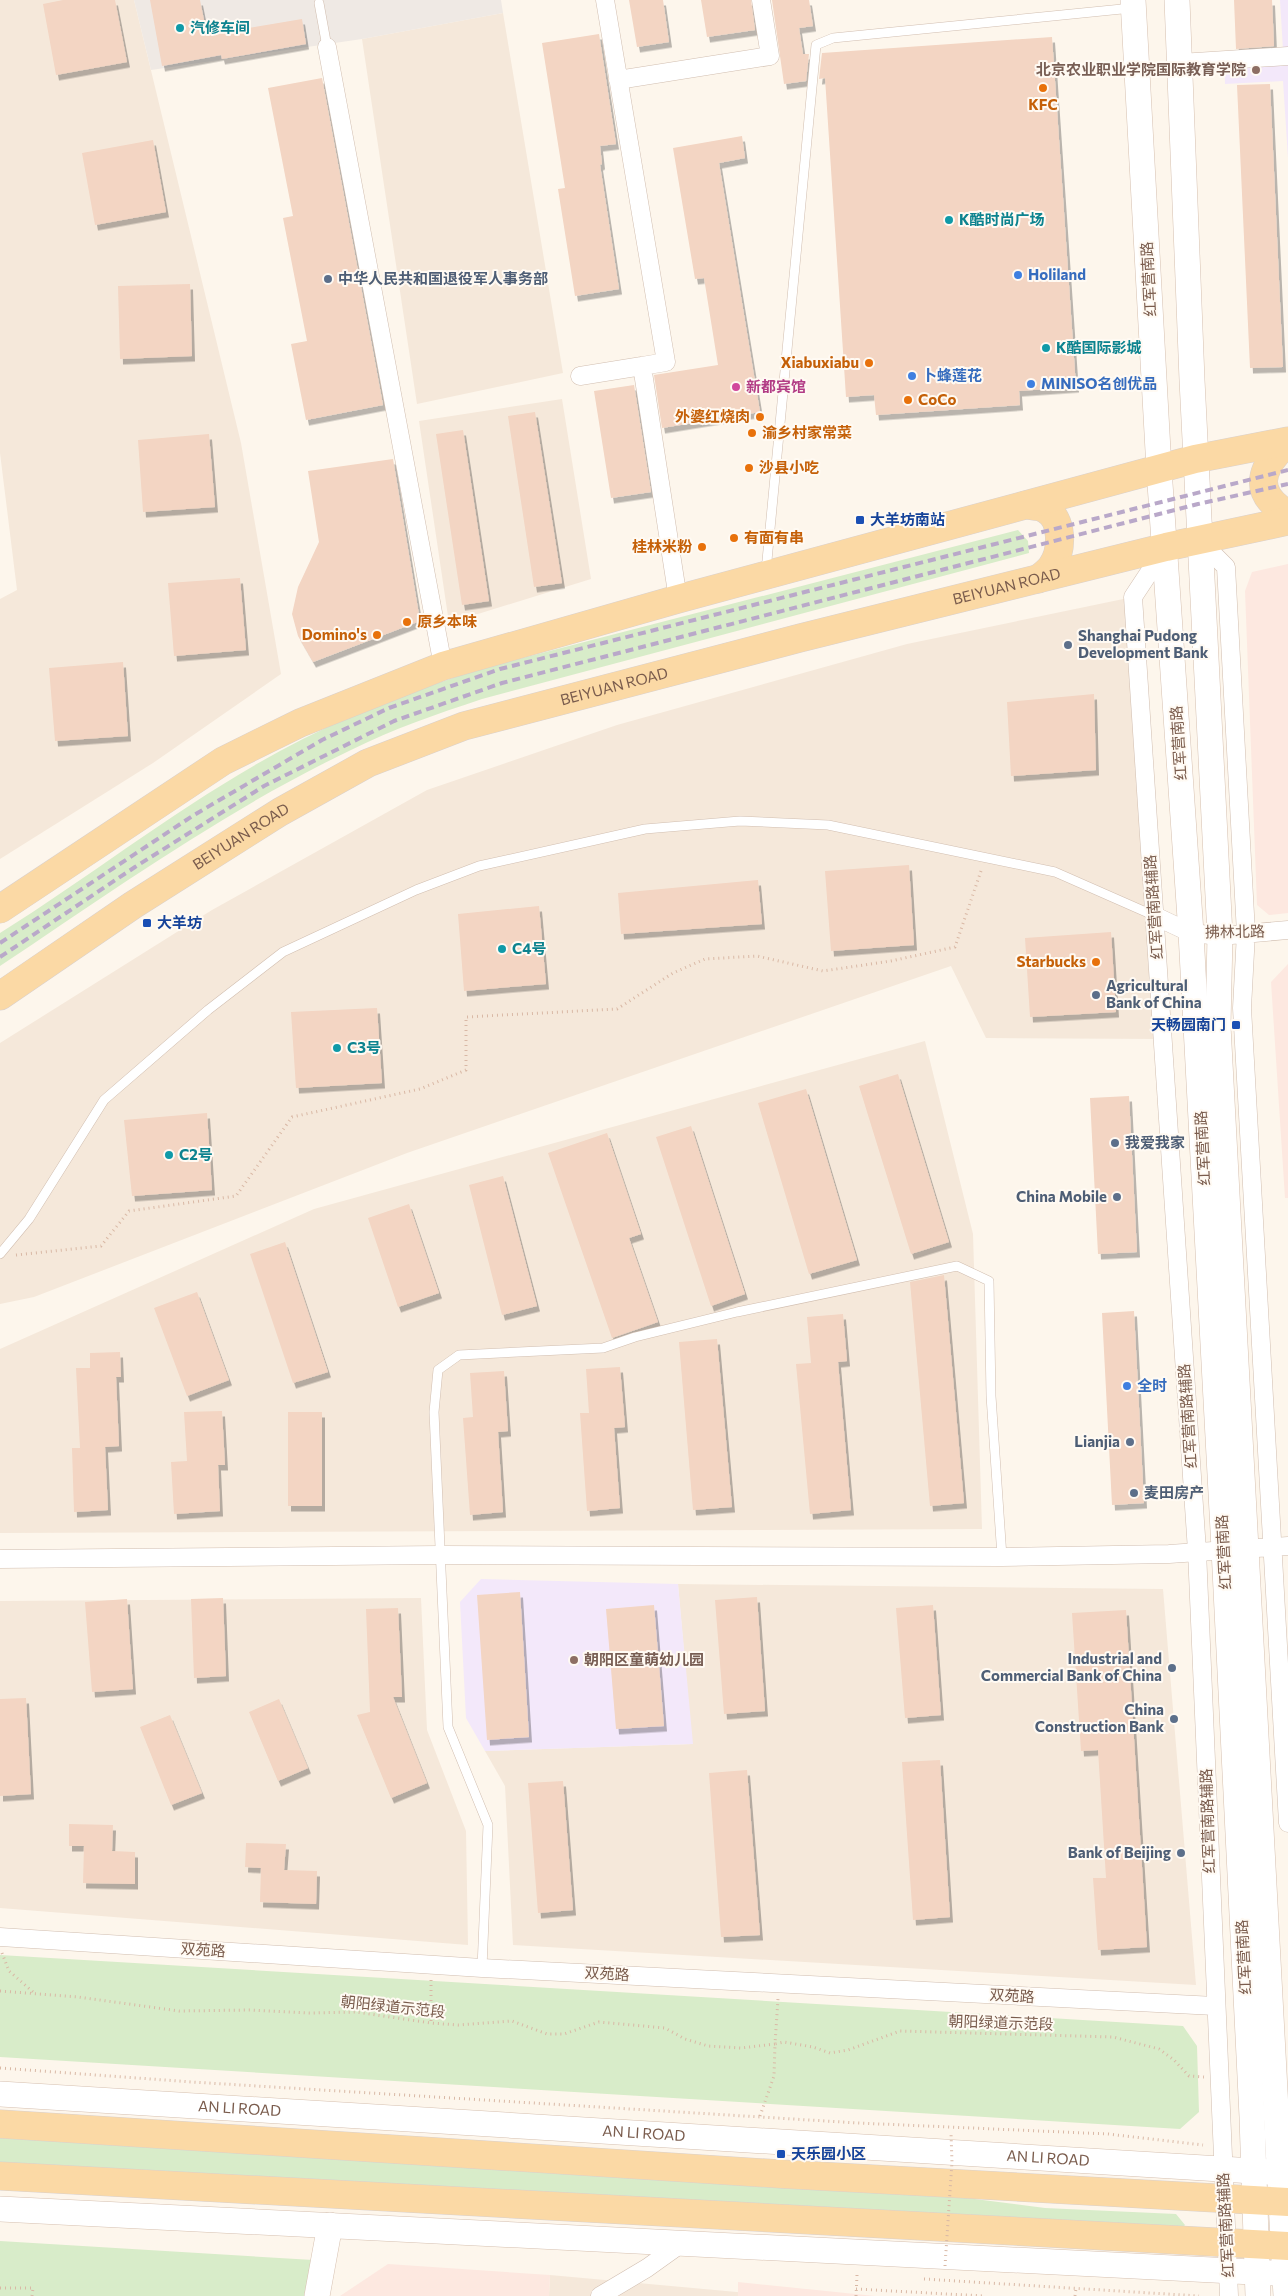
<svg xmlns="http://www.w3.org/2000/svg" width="1288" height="2296" font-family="Commissioner,'Noto Sans SC',sans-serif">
<defs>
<filter id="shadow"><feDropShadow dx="3" dy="5.5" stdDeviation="0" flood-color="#0004"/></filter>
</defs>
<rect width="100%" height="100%" fill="#fdf6ec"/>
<path fill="#f5e8da" d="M0 0H134L241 443 281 674 153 763 0 859V599L17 590 0 453Z
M503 13 563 373 417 404 362 39Z
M562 399 591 579 449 623 419 421Z
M1133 597 1163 1039 986 1038 951 966 407 1153 34 1297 0 1304V1043L212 910 427 790 617 725 907 644Z
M925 1041 973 1234 982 1529 0 1533V1349L314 1209Z
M678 1584 1163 1589 1196 1985 513 1945 505 1786 485 1751 692 1744Z
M421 1598 427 1730 466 1831 468 1945 0 1908V1601Z
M550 2275 781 2296H549Z"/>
<path fill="#fde8e0" d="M1288 564V913L1269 915 1257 905 1245 591 1252 572Z
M1288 964V1198H1285L1271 982Z
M388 2264 550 2275 549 2296H340Z
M738 2282 875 2296H738Z"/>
<path fill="#efe9e4" d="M134 0H501L503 13 362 39 151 70Z"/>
<path fill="#f3e8fa" d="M1280 0H1288V158L1283 81 1225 84 1224 53 1283 50Z
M481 1579 678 1584 693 1744 485 1751 466 1718 460 1602Z"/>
<path fill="#d8ecc9" d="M1018 530 1028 541 1029 553 482 699C437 714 393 729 351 750 227 809 114 890 0 966V933C94 874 182 804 280 751 342 717 408 693 476 670Z
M0 1955 1183 2026 1197 2046 1199 2112 1180 2129 0 2057Z
M0 2136 865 2185 1045 2208 1176 2214 1185 2225 1177 2234 0 2165Z
M0 2241 313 2260 304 2296H0Z"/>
<path fill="#f3d5c3" filter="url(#shadow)" d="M63 0H115L127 62 56 75 43 4Z
M150 0H200L207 35 302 19 306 44 222 59 221 55 162 66Z
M629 0H663L669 42 637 47Z
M701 0H751L755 30 707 37Z
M772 0H809L813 26 799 28 803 54H809L806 81 784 84Z
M1234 0H1272L1274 46 1236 49Z
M599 34 616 144 600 146 602 164 600 165 619 289 575 296 558 189 565 188 542 43Z
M1052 37 1076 387 1019 391 1020 405 876 415 874 395 846 397 825 78 819 79 822 53Z
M322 78 383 405 306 420 291 344 307 341 283 218 293 216 268 88Z
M1270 84 1283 367 1250 368 1237 85Z
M742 136 745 158 719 163 760 412 662 428 654 375 718 365 704 278 695 279 673 148Z
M153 140 166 212 95 225 82 153Z
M190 284 192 356 120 359 118 286Z
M634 385 651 492 611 498 594 391Z
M535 412 562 583 534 587 508 416Z
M463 430 489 601 462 605 436 434Z
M209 434 215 507 143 512 138 440Z
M393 459 420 621 313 662 298 636 292 614 298 587 319 542 308 471Z
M240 578 246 650 174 656 168 583Z
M123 662 128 736 55 741 49 668Z
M1094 694 1096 770 1011 776 1007 702Z
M909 865 914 945 831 951 825 871Z
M758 880 762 924 621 934 618 893Z
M539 906 546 984 464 991 458 914Z
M1111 932 1116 1012 1030 1017 1025 938Z
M377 1008 382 1083 296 1088 291 1012Z
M898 1074 949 1242 911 1254 859 1086Z
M806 1089 857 1260 809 1274 758 1103Z
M1129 1096 1137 1252 1098 1254 1090 1098Z
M207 1113 212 1190 132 1196 124 1120Z
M691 1126 745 1294 711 1306 656 1137Z
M607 1133 641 1234 629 1238 658 1322 612 1338 548 1153Z
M503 1176 537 1306 502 1315 469 1185Z
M409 1204 439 1293 398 1307 368 1218Z
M285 1242 328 1372 293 1383 250 1254Z
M944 1275 964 1503 930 1506 910 1282Z
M197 1292 229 1380 187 1396 154 1308Z
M1134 1311 1144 1503 1112 1505 1102 1313Z
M843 1314 847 1361 838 1362 851 1510 810 1514 796 1364 811 1363 807 1317Z
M717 1339 732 1507 693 1510 679 1342Z
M120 1352 121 1377H116L119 1446 105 1447 108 1510 74 1512 72 1448H80L76 1368H90V1353Z
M620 1367 625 1427 614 1428 620 1508 587 1511 580 1413H589L586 1369Z
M504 1371 508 1431 498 1432 503 1512 470 1515 463 1418 473 1417 470 1373Z
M222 1411 225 1465H218L220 1511 174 1514 171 1462 187 1461 184 1412Z
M288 1412H322V1506H288Z
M520 1592 529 1737 487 1740 477 1595Z
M757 1597 765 1711 724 1714 715 1600Z
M223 1598 226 1676 194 1678 191 1599Z
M127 1599 133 1689 92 1692 85 1602Z
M654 1605 664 1726 616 1729 606 1609Z
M933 1605 941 1715 905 1718 896 1608Z
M398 1608 402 1697H393L427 1783 391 1798 357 1715 370 1712 366 1609Z
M1126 1610 1147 1947 1098 1950 1093 1878H1106L1098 1750 1081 1751 1072 1613Z
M26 1698 31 1794 0 1796V1699Z
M279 1699 308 1768 278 1781 249 1712Z
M170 1715 202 1793 171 1805 140 1727Z
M940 1760 950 1917 913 1920 902 1762Z
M747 1770 760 1935 721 1937 709 1773Z
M563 1781 573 1910 538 1913 528 1783Z
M69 1824 113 1825 112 1851 135 1852V1884L83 1883 84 1846H69Z
M246 1843 286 1844 284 1870 317 1871 316 1904 260 1902 261 1868 245 1867Z"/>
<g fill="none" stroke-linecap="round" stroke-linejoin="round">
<defs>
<path id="lane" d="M319 3 327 47
M766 571 816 45 833 38 1132 8
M0 1254 29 1219 104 1100 208 1010 283 952 416 890 479 866 645 829 740 821 828 825 1055 872 1155 916
M482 1968 488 1825 448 1727 434 1412 438 1370 459 1355 603 1348 635 1337 737 1312 957 1266 989 1281 991 1396 1002 1557"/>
<path id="street" d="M605 0 666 362 642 366 678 599
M327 47 443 666
M1180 63 1288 56
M618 80 770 56 761 0
M580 376 642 366
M1199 540 1226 567 1246 933 1242 1008 1288 1823
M1166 547 1133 597 1197 1551 1229 2296
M1155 916 1191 933 1220 936 1288 930
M0 1559 440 1555 1002 1557 1169 1554 1288 1546
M0 1937 482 1968 1215 2006
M600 2296 647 2268 682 2243"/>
<g id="secondary">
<path d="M1133 0 1159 469 1191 933 1224 1549 1252 2117 1258 2296"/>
<path d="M1177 0 1192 380 1220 936 1218 1026 1286 2296"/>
<path id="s1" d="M0 2094 1270 2172"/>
<path d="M0 2209 1273 2273"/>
<path d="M317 2296 330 2225"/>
</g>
<g id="primary">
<path d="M1288 442C1260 467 1251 493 1288 514"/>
<path d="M1026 505C1032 506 1040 506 1045 509 1063 518 1063 550 1052 566 1049 571 1043 575 1038 579"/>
<path d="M0 909 223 761 300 723 443 666 678 599 1195 459 1288 441"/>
<path id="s2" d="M0 996 133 905 280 812 368 763 464 726 800 638 1166 547 1288 521"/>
<path d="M0 2124 781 2174 1288 2202"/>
<path d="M0 2176 1288 2246"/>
</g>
</defs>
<use href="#lane" stroke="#d1beb0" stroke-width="10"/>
<use href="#street" stroke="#d1beb0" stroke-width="19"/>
<use href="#secondary" stroke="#d6c0b0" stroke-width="26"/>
<use href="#primary" stroke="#dad1cd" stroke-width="29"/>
<path stroke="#d9b8a5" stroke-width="3" stroke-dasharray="1 4" stroke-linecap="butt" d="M16 1255 101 1246 129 1211 236 1196 292 1117 420 1089 466 1070V1017L617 1009 673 973 705 959 757 956 823 971 891 961 955 947 982 868
M2 1953 9 1971 33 1992
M431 1980V2023
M0 1991 78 1997 179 2011 249 2010 309 2013 356 2012 431 2023 458 2025 512 2021 547 2034H564L599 2022 665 2028 685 2039 708 2046 741 2048 775 2044 778 1999
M0 2068 192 2082 858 2123 1108 2134 1203 2145
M760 2116 774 2076 775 2044 784 2042 813 2047 830 2053 848 2050 900 2031 1113 2037 1159 2049 1174 2060 1189 2076 1204 2077
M924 2279 1199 2296
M0 2288H33L32 2296
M856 2289 984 2296
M856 2296 857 2275
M1075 2296 1076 2288"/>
<use href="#lane" stroke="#fff" stroke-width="9"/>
<use href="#street" stroke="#fff" stroke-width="18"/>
<use href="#secondary" stroke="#fff" stroke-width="25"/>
<use href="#primary" stroke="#fbd9a5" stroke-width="28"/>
<path stroke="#b9a8c9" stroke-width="4" stroke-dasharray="8 5" stroke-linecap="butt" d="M0 943 194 815 322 740 389 708 500 669 1288 470
M0 957 135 867 264 786 394 721 502 683 1198 504 1288 484"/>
<path stroke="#d9b8a5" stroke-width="3" stroke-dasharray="1 4" stroke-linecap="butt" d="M945 2266 952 2162 951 2133"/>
</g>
<g fill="#0f9aa8" stroke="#fffaf3" stroke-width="2">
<circle cx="180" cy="28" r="5"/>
<circle cx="949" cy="220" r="5"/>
<circle cx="1046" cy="348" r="5"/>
<circle cx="502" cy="949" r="5"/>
<circle cx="337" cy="1048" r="5"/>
<circle cx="169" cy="1155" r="5"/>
</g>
<g fill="#8d6e63" stroke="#fffaf3" stroke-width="2">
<circle cx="1256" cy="70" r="5"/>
<circle cx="574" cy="1660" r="5"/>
</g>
<g fill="#e8710a" stroke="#fffaf3" stroke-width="2">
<circle cx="1043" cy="88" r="5"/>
<circle cx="869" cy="363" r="5"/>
<circle cx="908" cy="400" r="5"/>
<circle cx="760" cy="417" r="5"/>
<circle cx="752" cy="433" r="5"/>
<circle cx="749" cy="468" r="5"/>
<circle cx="734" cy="538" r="5"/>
<circle cx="702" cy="547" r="5"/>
<circle cx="407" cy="622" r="5"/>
<circle cx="377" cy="635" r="5"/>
<circle cx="1096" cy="962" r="5"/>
</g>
<g fill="#3f7fe0" stroke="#fffaf3" stroke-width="2">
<circle cx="1018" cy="275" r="5"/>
<circle cx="912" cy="376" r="5"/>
<circle cx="1031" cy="384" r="5"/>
<circle cx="1127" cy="1386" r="5"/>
</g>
<g fill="#5c6f8a" stroke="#fffaf3" stroke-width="2">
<circle cx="328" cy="279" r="5"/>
<circle cx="1068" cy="645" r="5"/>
<circle cx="1096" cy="995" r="5"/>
<circle cx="1115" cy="1143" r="5"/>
<circle cx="1117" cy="1197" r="5"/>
<circle cx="1130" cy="1442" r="5"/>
<circle cx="1134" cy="1493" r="5"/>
<circle cx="1172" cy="1668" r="5"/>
<circle cx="1174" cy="1719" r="5"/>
<circle cx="1181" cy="1853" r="5"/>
</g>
<circle fill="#d1479c" stroke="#fffaf3" stroke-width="2" cx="736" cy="387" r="5"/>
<g fill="#1a4fb4" stroke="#fffaf3" stroke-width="2">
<rect x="855" y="515" width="10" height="10" rx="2.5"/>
<rect x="142" y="918" width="10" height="10" rx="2.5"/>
<rect x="1231" y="1020" width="10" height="10" rx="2.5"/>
<rect x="776" y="2149" width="10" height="10" rx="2.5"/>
</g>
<g text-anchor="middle" stroke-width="4" stroke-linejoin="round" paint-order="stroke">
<g font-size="15" font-weight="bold" fill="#0d838f" stroke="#fffaf3" text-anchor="start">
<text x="190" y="33">汽修车间</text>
<text x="959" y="225">K酷时尚广场</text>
<text x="1056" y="353">K酷国际影城</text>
<text x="512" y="954">C4号</text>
<text x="347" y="1053">C3号</text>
<text x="179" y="1160">C2号</text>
</g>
<g font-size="15" font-weight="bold" fill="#785e54" stroke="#fffaf3" text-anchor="end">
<text x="1246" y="75">北京农业职业学院国际教育学院</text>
<text x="584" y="1665" text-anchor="start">朝阳区童萌幼儿园</text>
</g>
<g font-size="15" font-weight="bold" fill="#c56008" stroke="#fffaf3" text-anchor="end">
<text x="1043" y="110" text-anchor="middle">KFC</text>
<text x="859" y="368">Xiabuxiabu</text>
<text x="918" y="405" text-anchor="start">CoCo</text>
<text x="750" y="422">外婆红烧肉</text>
<text x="762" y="438" text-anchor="start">渝乡村家常菜</text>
<text x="759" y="473" text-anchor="start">沙县小吃</text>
<text x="744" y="543" text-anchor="start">有面有串</text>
<text x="692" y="552">桂林米粉</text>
<text x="417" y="627" text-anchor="start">原乡本味</text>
<text x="367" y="640">Domino's</text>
<text x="1086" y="967">Starbucks</text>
</g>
<g font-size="15" font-weight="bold" fill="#366cbe" stroke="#fffaf3" text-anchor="start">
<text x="1028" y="280">Holiland</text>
<text x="922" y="381">卜蜂莲花</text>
<text x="1041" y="389">MINISO名创优品</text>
<text x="1137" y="1391">全时</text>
</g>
<g font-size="15" font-weight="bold" fill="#4e5e75" stroke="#fffaf3" text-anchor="start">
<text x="338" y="284">中华人民共和国退役军人事务部</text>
<text x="1078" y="641">Shanghai Pudong<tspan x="1078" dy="17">Development Bank</tspan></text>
<text x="1106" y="991">Agricultural<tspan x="1106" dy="17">Bank of China</tspan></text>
<text x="1125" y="1148">我爱我家</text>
<text x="1107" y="1202" text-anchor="end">China Mobile</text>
<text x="1120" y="1447" text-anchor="end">Lianjia</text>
<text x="1144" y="1498">麦田房产</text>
<text x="1162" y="1664" text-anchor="end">Industrial and<tspan x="1162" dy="17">Commercial Bank of China</tspan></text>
<text x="1164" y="1715" text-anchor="end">China<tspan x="1164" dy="17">Construction Bank</tspan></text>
<text x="1171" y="1858" text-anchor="end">Bank of Beijing</text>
</g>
<g font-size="15" fill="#7a5c4d" stroke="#fffaf3">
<text transform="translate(1149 279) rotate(-93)" y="5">红军营南路</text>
<text dy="5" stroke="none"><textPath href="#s2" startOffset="1099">BEIYUAN ROAD</textPath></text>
<text dy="5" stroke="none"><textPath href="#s2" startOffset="694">BEIYUAN ROAD</textPath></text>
<text transform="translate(1179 743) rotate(-94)" y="5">红军营南路</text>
<text dy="5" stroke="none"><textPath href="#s2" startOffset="289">BEIYUAN ROAD</textPath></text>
<text transform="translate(1154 907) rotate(-94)" y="5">红军营南路辅路</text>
<text transform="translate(1235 932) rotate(-1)" y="5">拂林北路</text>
<text transform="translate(1203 1148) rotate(-93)" y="5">红军营南路</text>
<text transform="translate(1188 1416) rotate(-94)" y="5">红军营南路辅路</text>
<text transform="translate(1224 1552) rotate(-93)" y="5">红军营南路</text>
<text transform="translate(1208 1821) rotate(-92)" y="5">红军营南路辅路</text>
<text transform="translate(203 1950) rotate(4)" y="5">双苑路</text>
<text transform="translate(1244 1957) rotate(-93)" y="5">红军营南路</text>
<text transform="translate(607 1974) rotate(3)" y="5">双苑路</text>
<text transform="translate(1012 1996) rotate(3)" y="5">双苑路</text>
<text transform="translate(393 2007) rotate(6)" y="5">朝阳绿道示范段</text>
<text transform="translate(1001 2023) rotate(2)" y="5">朝阳绿道示范段</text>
<text dy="5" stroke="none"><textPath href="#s1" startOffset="240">AN LI ROAD</textPath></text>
<text dy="5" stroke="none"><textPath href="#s1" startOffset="645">AN LI ROAD</textPath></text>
<text dy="5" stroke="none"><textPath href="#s1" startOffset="1050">AN LI ROAD</textPath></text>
<text transform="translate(1226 2225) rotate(-93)" y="5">红军营南路辅路</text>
</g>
<g font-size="15" font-weight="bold" fill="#b23c85" stroke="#fffaf3" text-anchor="start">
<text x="746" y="392">新都宾馆</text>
</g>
<g font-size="15" font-weight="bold" fill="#164399" stroke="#fffaf3" text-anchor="start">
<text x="870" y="525">大羊坊南站</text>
<text x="157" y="928">大羊坊</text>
<text x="1226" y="1030" text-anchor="end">天畅园南门</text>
<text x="791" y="2159">天乐园小区</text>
</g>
</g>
</svg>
